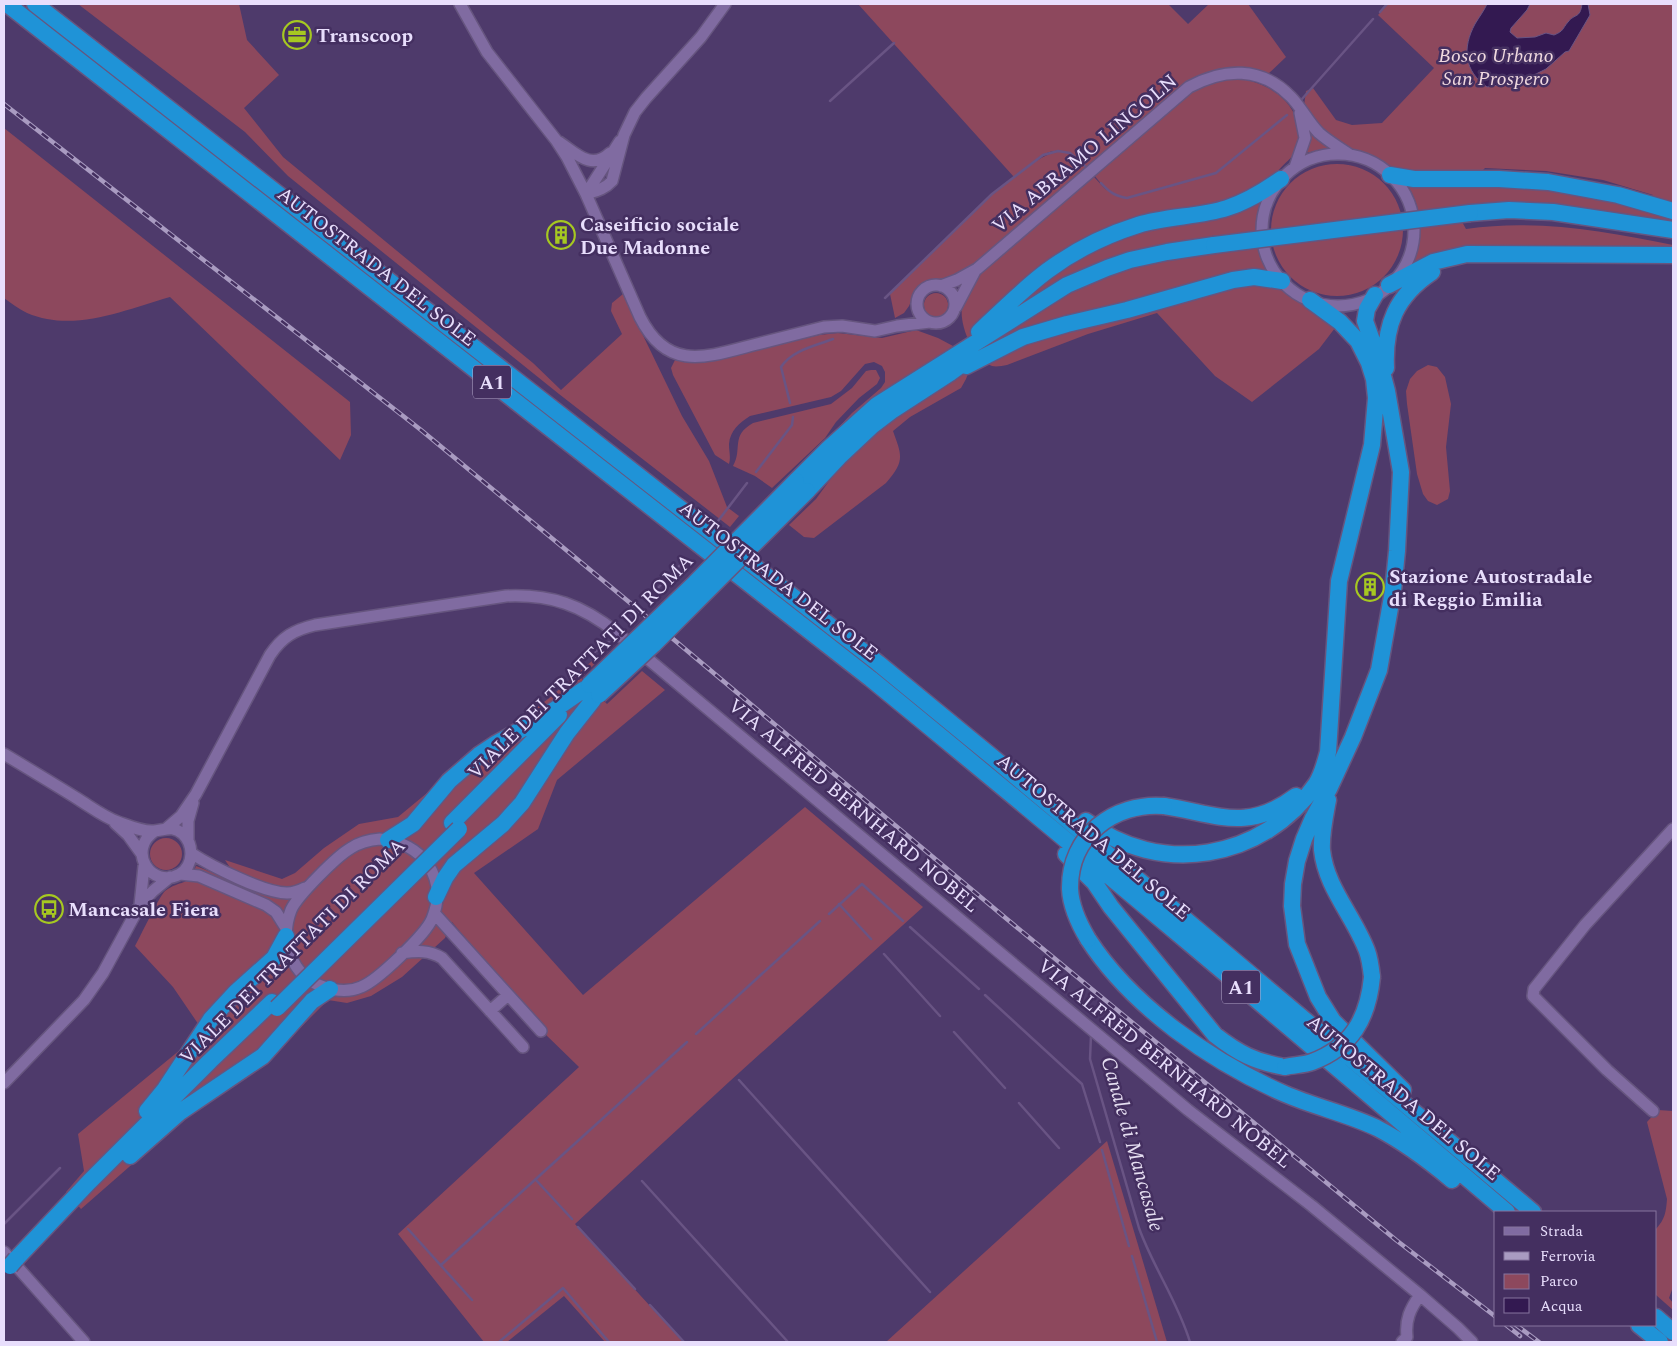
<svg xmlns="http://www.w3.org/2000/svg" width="1677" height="1346" font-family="Spectral,serif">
<rect width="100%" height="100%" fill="#4e3a6b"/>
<path fill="#8d485d" d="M78 4H239L247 40 279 75 244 108 283 157 533 363 561 390 622 334 611 311 612 303 623 294 682 416 709 461 727 507 739 516 730 527 559 394 288 176 245 132Z
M858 4H1168L1188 24 1209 4H1248L1286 57 1267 75C1237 66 1219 65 1191 81L1088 168C1069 147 1051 144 1030 165 1054 150 1065 144 1086 168L973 267 940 281 934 280 919 287 915 292 909 306 904 313 895 318 890 294 992 195 1014 177Z
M1388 4H1673V206L1650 197 1653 195 1603 180 1546 171 1485 168 1480 173 1428 175 1391 168 1375 157 1350 150 1328 137 1304 106 1306 91 1313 88 1336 120 1352 125 1382 123 1434 68 1378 15Z
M1231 77C1259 81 1286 91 1297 120 1299 125 1301 132 1301 138 1298 157 1283 162 1275 175 1272 180 1270 187 1268 193 1259 216 1256 239 1267 263 1277 285 1291 291 1311 303 1320 309 1329 317 1338 324L1319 349 1252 402 1215 376 1157 313 1088 334 1007 365C1002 366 996 367 992 366 973 358 959 326 962 306 963 293 973 283 981 273L1094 177 1107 191 1094 175 1196 88Z
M1307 126 1332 148 1305 153Z
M4 128 350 402 351 435 340 460 170 297C124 310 74 333 27 313 19 309 11 303 4 298Z
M1271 230a66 66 0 1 1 132 0a66 66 0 1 1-132 0Z
M1471 184C1526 188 1580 192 1633 206 1646 210 1661 213 1673 219V223L1564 209 1461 220 1466 229C1536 219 1604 231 1673 245V252L1516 250 1411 268C1423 240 1424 212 1408 186Z
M924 305a12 12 0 1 1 24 0a12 12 0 1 1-24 0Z
M916 330 938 338 953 346 839 427 852 413 881 388 885 382V372L882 366 874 362 865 364 841 391 831 397 750 416C739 423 730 431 729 444 729 452 731 457 729 464L715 455 673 375 671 368 675 360 692 363H702L819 335 838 333 882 338Z
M1428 365 1437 367 1445 377 1451 404 1446 447 1450 491 1448 499 1437 505 1428 501 1423 494 1417 474 1407 404 1406 391 1410 379 1417 371Z
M871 370H876L880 378 877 384 859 398 836 422 825 438 772 488 755 476 733 466C743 449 730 436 753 423L831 404 852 388 866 371Z
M969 371 966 379 961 388 910 417 893 431C902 456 905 461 886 483L814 538 804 537 789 525 816 499 840 466 867 440 890 422Z
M629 629 581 678 607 704 642 671 665 690 557 780 538 829 474 873 583 995 805 807 923 907 730 1081 575 1224 683 1342H605L564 1296 507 1342H484L398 1234 579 1067 542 1031 452 922 445 938 402 977 371 996 347 1003 328 1000 269 1059 185 1118 81 1209 66 1192 84 1171 78 1134 203 1031 173 987 135 946C140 937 160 895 165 891 181 879 188 888 196 866L216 874 237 878 225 860 282 879 295 873 324 848 359 824 398 817 473 755 548 699Z
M150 854a16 16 0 1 1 32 0a16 16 0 1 1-32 0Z
M1658 1110 1673 1111V1287L1669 1298 1673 1303V1310L1656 1295V1229C1665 1219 1666 1212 1667 1199L1647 1122Z
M1107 1141 1167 1342H886Z"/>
<path fill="#331951" stroke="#695484" d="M1487 4H1530L1527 10 1511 28 1510 32 1517 38 1535 37 1546 33 1554 35C1564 31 1562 29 1568 22 1575 13 1580 19 1582 4H1588L1590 15 1569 51 1565 52 1546 69 1526 79 1511 85 1504 84 1487 87C1464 71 1462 48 1475 24 1479 17 1484 11 1487 4Z"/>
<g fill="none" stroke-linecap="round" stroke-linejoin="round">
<path stroke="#695484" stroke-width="2.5" d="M1380 12 1387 4
M1302 99 1373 19
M830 101 894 43
M1101 183C1109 192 1115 196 1127 198L1216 173 1287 115
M885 298 992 194 1043 155 1058 151 1070 153 1085 166
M790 403 781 367C792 350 815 346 833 339
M756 472 792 425 793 417
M718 521 747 483
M657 589 684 561
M592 654 609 642
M839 904 871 939
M829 914 862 884 903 921
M910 927 979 989
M884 954 940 1016
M985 995 1082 1084 1100 1142
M954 1032 1005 1088
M696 1034 820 921
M1091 1035 1090 1059 1139 1228C1153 1267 1178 1302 1190 1342
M739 1080 930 1292
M1019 1103 1059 1148
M1102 1150 1129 1246
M536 1180 572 1219
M642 1181 788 1342
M4 1224 60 1168
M578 1227 635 1289
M408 1229 472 1300
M1132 1256 1157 1342
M441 1265 687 1042
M650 1305 684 1342
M499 1342 563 1288 609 1342"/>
<defs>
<path id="minor" d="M460 4 487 52 556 140 567 157 586 194 640 317C667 371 704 358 753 345 776 339 800 333 824 327L842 326 875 331 897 326 930 322
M559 142C576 153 591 171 610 153
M1262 230a76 76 0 1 1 152 0a76 76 0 1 1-152 0Z
M1295 167 1305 138 1300 113
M586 194C596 191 605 189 612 181L624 135 635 112 646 98 701 37 725 4
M586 194 620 141
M917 304a19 19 0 1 1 38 0a19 19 0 1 1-38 0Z
M941 286 957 280 977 269 1189 87C1224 68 1261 66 1291 97 1301 107 1308 122 1319 133 1328 141 1340 148 1350 155
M956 307 975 271
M4 754C29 769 54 784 78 799 91 807 104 817 118 822 129 826 143 832 154 831 166 830 172 825 183 834 194 845 194 865 180 874 151 890 126 850 155 831
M115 823 128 835 141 853
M167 828 181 816 196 794 270 655C282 637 294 630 315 625L506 596C551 594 582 605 617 633L1188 1110 1312 1206 1420 1295 1458 1328 1472 1342
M380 839C422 842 449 878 432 919 425 935 377 981 361 987 350 992 336 991 324 987 292 977 279 941 291 910 297 896 337 856 351 848 360 842 369 840 380 839Z
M188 841V821L193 803
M191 853C211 866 264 893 287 893 293 893 299 891 305 888
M180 874 199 876 266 905 276 912 286 928
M140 905 144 866
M434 913 541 1031
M402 953C417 951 429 950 442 958L523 1047
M490 1011 508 995
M4 1083 84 1000 103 973 140 905 153 891 170 877
M1653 1111 1607 1070 1533 996 1534 989 1585 925 1673 829
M4 1252 84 1342
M1402 1342 1407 1337C1405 1320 1410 1309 1420 1295"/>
<path id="highway" d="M7 4 871 679C1085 854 1296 1033 1507 1212
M35 4 878 663 996 760 1533 1212
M1390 175 1414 179H1499L1548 182 1618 195 1673 211
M1470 213 1509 210 1553 212 1673 230
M1389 285 1433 262 1467 254 1673 255
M1375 295 1367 309 1365 321 1378 357 1387 391 1401 472 1397 551 1393 591 1379 670 1353 737 1329 789 1313 818 1304 839 1297 861 1293 884 1292 906 1297 944 1318 997 1333 1021 1403 1090
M979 332C1001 311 1023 289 1047 271 1074 251 1106 235 1138 225 1167 216 1199 217 1227 208 1246 202 1264 191 1281 179
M966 366 1023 337 1067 324 1127 310 1233 280 1254 277 1282 281
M1386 368C1384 325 1396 296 1432 272
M796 481 829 448 877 405 1067 285 1107 268 1130 260 1167 252 1214 245
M807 491 839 457 872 426 893 410 950 373 973 356
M1328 800C1325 816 1321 834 1322 850 1326 888 1354 916 1367 951 1370 959 1371 968 1372 977
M1164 806C1217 814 1247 833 1296 796
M1086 821C1159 877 1263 861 1316 784 1322 775 1325 763 1328 752L1339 581 1372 445 1376 398 1374 379 1369 363 1358 341 1340 322 1310 300
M452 823 559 715
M388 840 413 824 449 781 479 755 497 743 544 717 583 690
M1066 854 1094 882 1111 907 1215 1035C1238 1053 1255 1062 1285 1067
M436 897 445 878 454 865 503 824 522 803 567 733 593 700
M1088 939C1132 1007 1212 1062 1285 1094 1315 1107 1348 1114 1377 1128 1404 1142 1428 1160 1452 1180
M147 1111 165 1089 211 1019 236 992 274 958 286 936
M130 1156 180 1112 263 1056 312 1001 330 989
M16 1259 89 1182 210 1061 272 1002
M1656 1317 1673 1332
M1639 1325 1660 1342"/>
</defs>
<use href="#minor" stroke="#66557f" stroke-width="14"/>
<use href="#highway" stroke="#66557f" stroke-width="19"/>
<use href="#minor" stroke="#806ba1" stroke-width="11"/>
<use href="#highway" stroke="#1f93d7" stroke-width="16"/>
<defs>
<path id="rail" d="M4 104 421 430 629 602 1008 920 1396 1240 1496 1317
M1506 1325 1520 1336
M1516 1325 1539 1342"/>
</defs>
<use href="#rail" stroke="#a99bc1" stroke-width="4.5"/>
<use href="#rail" stroke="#442f60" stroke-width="2.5" stroke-dasharray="8" stroke-linecap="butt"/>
<defs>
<path id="highway-bridge" d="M1214 245 1470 213
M589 685 695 583 796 481
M599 695 653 645 807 491
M1088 939C1079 924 1071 908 1070 889 1069 836 1114 802 1164 806
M277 1008 459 829
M1285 1067C1293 1065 1304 1065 1312 1062 1352 1047 1368 1018 1372 977
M10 1266 16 1259"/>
</defs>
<use href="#highway-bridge" stroke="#66557f" stroke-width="19" stroke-linecap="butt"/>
<use href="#highway-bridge" stroke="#1f93d7" stroke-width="16"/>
</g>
<defs>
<symbol id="office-ring" viewBox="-11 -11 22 22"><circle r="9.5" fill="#442f60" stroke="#a6c821" stroke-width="1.5"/><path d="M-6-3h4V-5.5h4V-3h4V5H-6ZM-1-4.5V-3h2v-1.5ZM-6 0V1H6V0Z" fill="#a6c821"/></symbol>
<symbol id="building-ring" viewBox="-11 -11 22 22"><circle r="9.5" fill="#442f60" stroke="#a6c821" stroke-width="1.5"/><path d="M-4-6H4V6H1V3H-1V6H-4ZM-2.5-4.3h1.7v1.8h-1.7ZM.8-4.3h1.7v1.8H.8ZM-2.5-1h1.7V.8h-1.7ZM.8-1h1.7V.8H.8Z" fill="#a6c821"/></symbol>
<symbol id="bus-ring" viewBox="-11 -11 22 22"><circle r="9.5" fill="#442f60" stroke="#a6c821" stroke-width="1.5"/><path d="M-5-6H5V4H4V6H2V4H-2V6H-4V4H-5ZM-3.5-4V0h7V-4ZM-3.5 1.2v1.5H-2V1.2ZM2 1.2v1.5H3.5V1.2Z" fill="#a6c821"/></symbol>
</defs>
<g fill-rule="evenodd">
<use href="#office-ring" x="281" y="19" width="32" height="32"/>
<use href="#building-ring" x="545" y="219" width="32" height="32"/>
<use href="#building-ring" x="1354" y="571" width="32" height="32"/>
<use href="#bus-ring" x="33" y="893" width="32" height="32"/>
</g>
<g text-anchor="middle" stroke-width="5" stroke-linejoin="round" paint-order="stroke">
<g fill="#442f60" stroke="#b7aacd" stroke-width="1">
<rect x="473" y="365.5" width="38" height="33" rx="4"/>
<rect x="1222" y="970.5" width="38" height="33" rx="4"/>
</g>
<g font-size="19" font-weight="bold" fill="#e8defc">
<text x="492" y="389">A1</text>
<text x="1241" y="994">A1</text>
</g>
<g font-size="20" font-weight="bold" fill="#e8defc" stroke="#442f60" text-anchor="start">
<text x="316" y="42">Transcoop</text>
<text x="580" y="231">Caseificio sociale<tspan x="580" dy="23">Due Madonne</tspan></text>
<text x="1389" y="583">Stazione Autostradale<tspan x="1389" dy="23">di Reggio Emilia</tspan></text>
<text x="68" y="916">Mancasale Fiera</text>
</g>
<g font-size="20" font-style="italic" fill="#f1dae0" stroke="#442f60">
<text x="1496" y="62">Bosco Urbano<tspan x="1496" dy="23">San Prospero</tspan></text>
</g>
<g font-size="20" fill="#e8defc" stroke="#442f60">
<text transform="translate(1084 153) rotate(-40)" y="7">VIA ABRAMO LINCOLN</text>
<text transform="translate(377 266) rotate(38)" y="7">AUTOSTRADA DEL SOLE</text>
<text transform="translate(779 580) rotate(38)" y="7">AUTOSTRADA DEL SOLE</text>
<text transform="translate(580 666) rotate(-45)" y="7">VIALE DEI TRATTATI DI ROMA</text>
<text transform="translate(854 805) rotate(40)" y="7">VIA ALFRED BERNHARD NOBEL</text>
<text transform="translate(1094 836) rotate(40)" y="7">AUTOSTRADA DEL SOLE</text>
<text transform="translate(292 951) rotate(-45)" y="7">VIALE DEI TRATTATI DI ROMA</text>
<text transform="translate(1165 1063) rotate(39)" y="7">VIA ALFRED BERNHARD NOBEL</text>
<text transform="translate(1404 1097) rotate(40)" y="7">AUTOSTRADA DEL SOLE</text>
</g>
<g font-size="21" font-style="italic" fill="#e5def1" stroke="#442f60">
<text transform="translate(1133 1144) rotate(74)" y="7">Canale di Mancasale</text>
</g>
</g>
<rect width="1677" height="1346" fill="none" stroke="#e8defc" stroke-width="10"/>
<rect x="1494" y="1211" width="162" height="115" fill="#442f60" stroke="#86759e"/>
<rect x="1504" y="1227" width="25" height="8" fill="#806ba1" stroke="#86759e"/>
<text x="1540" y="1236" font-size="15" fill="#e8defc">Strada</text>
<rect x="1504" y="1252" width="25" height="8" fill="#a99bc1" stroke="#86759e"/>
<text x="1540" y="1261" font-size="15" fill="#e8defc">Ferrovia</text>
<rect x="1504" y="1274" width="25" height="15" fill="#8d485d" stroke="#86759e"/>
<text x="1540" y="1286" font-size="15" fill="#e8defc">Parco</text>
<rect x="1504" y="1298" width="25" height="15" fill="#331951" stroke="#86759e"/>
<text x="1540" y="1311" font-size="15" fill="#e8defc">Acqua</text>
</svg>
